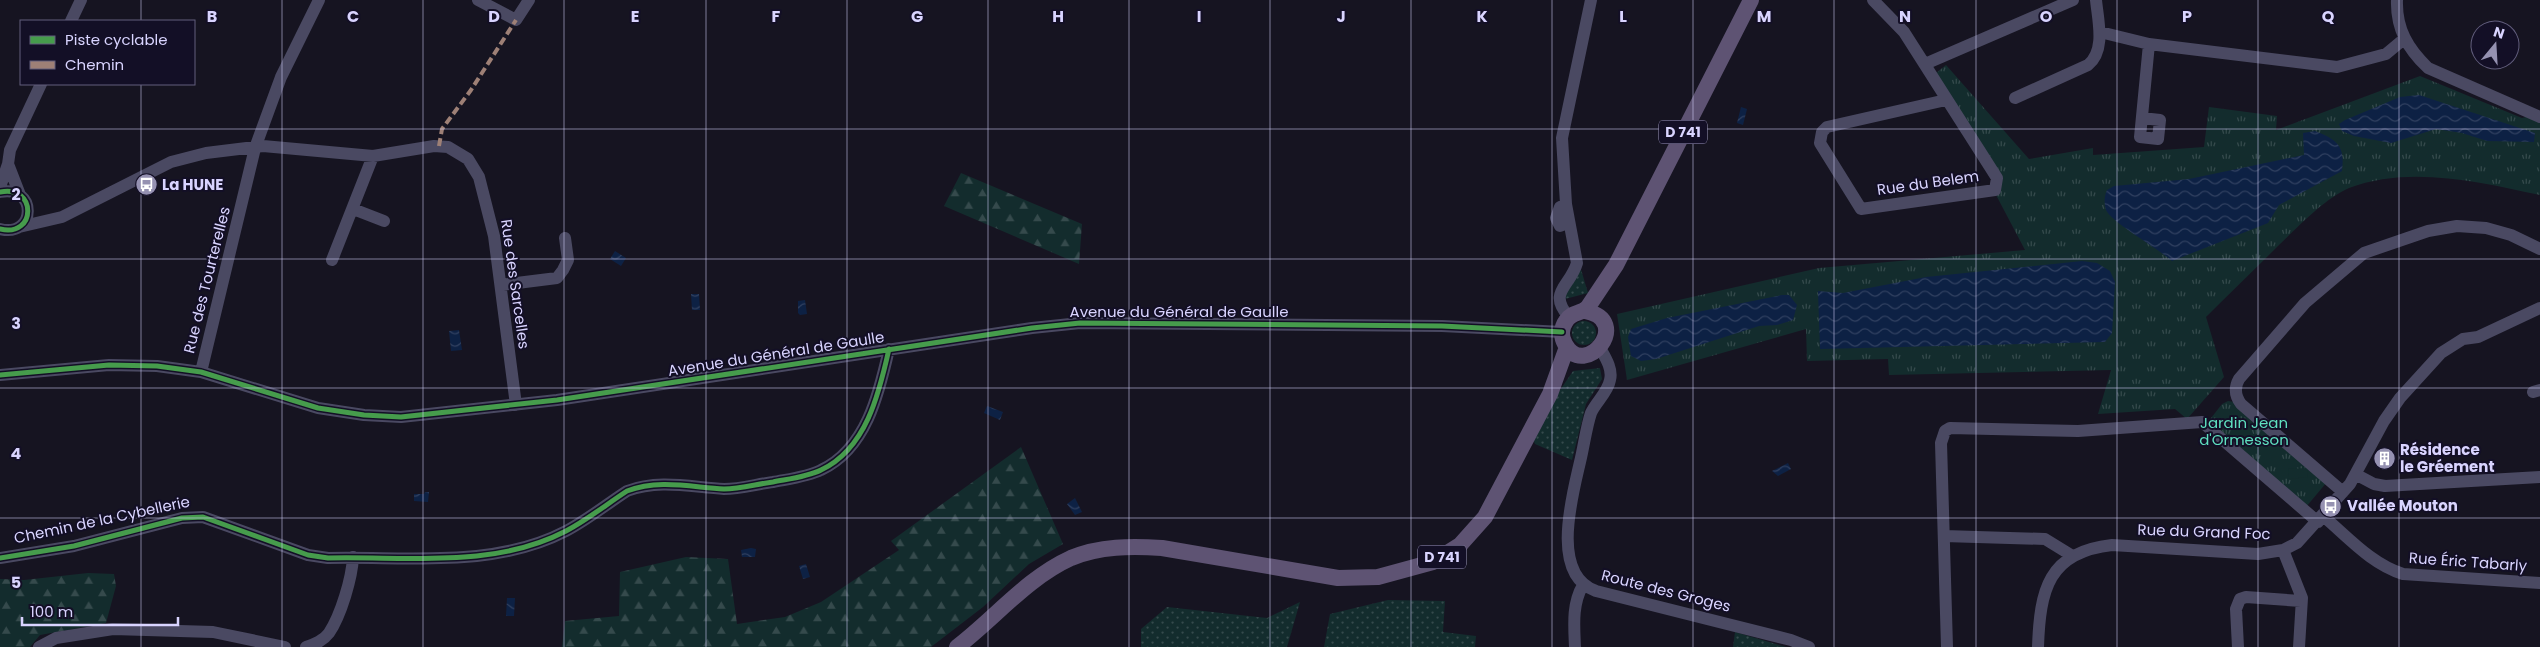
<svg xmlns="http://www.w3.org/2000/svg" width="2540" height="647" font-family="Poppins,sans-serif">
<defs>
<pattern id="grass-dots" width="8" height="8" patternUnits="userSpaceOnUse" patternTransform="scale(1.25)"><rect width="8" height="8" fill="#132c2d"/><path d="M2 2h.1M6 6h.1" fill="none" stroke="#354a4c" stroke-width="1.8" stroke-linecap="round"/></pattern>
<pattern id="forest-firs" width="22" height="20" patternUnits="userSpaceOnUse" patternTransform="scale(1.25)"><rect width="22" height="20" fill="#132c2d"/><path d="M5 1l3.5 6h-7zM16 11l3.5 6h-7z" fill="#354a4c"/></pattern>
<pattern id="park-tufts" width="24" height="20" patternUnits="userSpaceOnUse" patternTransform="scale(1.25)"><rect width="24" height="20" fill="#132c2d"/><path d="M3 7l-1-3M5 7V3M7 7l1-3M15 17l-1-3M17 17v-4M19 17l1-3" fill="none" stroke="#354a4c"/></pattern>
<pattern id="water-waves" width="16" height="10" patternUnits="userSpaceOnUse" patternTransform="scale(1.25)"><rect width="16" height="10" fill="#0d2144"/><path d="M0 5q4-4 8 0t8 0" fill="none" stroke="#304060"/></pattern>
</defs>
<rect width="100%" height="100%" fill="#161421"/>
<path fill="url(#grass-dots)" d="M1580 266 1588 293 1565 299 1567 287Z
M1572 333a12 12 0 1 1 24 0a12 12 0 1 1-24 0Z
M1600 368 1602 379 1586 404 1572 460 1535 444 1533 439 1554 399 1573 371Z
M1388 600 1445 601 1443 632 1476 636 1475 647H1324L1330 614Z
M1300 602 1287 647H1141V629L1167 607 1267 618Z
M1735 632 1786 647H1733Z"/>
<path fill="url(#forest-firs)" d="M961 173 1082 224 1079 264 944 206Z
M1021 447 1063 544 1029 564 983 607 931 647H562L565 621 619 616 620 572 686 557 728 559 737 624 785 617 821 602 899 550 891 541Z
M88 573 114 574 116 586 106 623 40 635 30 647H0V579L24 580Z"/>
<path fill="url(#park-tufts)" d="M1946 65 2029 159 2093 148V155L2204 147 2209 107 2277 116 2276 130 2420 76 2522 118 2526 117 2540 123V195C2480 182 2409 165 2349 188 2324 199 2299 226 2279 245 2255 269 2230 293 2206 317L2224 377 2187 419 2175 409 2098 414 2111 370 1889 375 1888 359 1807 361 1806 329 1627 380 1617 314 1819 268 2025 250 1995 193 2000 186 1936 73Z
M2228 401 2234 402 2327 482 2306 507 2208 422 2222 404Z"/>
<path fill="#132c2d" d="M2307 468 2308 477 2289 479 2288 469Z"/>
<path fill="url(#water-waves)" d="M2419 95 2535 133 2534 142 2487 141 2462 133 2436 129 2391 143 2354 136 2342 131 2339 124 2345 120 2400 97Z
M1741 107 1747 109 1743 125 1737 123Z
M2315 131C2338 140 2345 146 2342 171L2279 205 2268 223 2172 261C2159 249 2111 222 2106 210 2104 203 2104 197 2107 190L2114 186 2189 179 2304 155 2303 133Z
M615 251 626 258 621 266 610 259Z
M2082 261 2097 263 2110 271 2115 282 2112 333 2105 342 1820 349 1818 291 1843 293 1926 277Z
M691 294H699L700 310H692Z
M1782 295H1789L1797 305 1793 320 1777 325 1759 326 1656 359 1641 361 1631 356 1628 337 1631 329 1667 318Z
M805 300 807 314 800 315 798 313V301Z
M459 330 462 350 451 351 449 331Z
M987 406 1003 412 1000 420 984 413Z
M1788 463 1791 469 1778 476 1772 471Z
M425 492H429L428 502 414 501V494H424Z
M1075 498 1082 512 1075 515 1067 504Z
M751 548 756 549 755 557H742L741 550Z
M806 564 810 577 803 579 799 566Z
M507 598H515L514 616H506Z"/>
<g fill="none" stroke-linecap="round" stroke-linejoin="round">
<path stroke="#4a4962" stroke-width="12" d="M478 0 516 20 529 0
M1873 0 1904 32 1997 178 1995 190 1861 209 1820 143 1822 132 1827 127 1946 100
M2397 0C2396 29 2408 49 2428 68L2540 117
M71 21 81 0
M2100 32 2149 44 2337 67 2386 54 2404 39
M1925 64 2073 0
M2015 98 2088 65C2106 50 2098 21 2096 0
M2142 118 2160 120 2158 139 2140 137 2149 44
M8 164 20 195
M0 187 8 164 10 150 41 84
M0 192C37 184 37 238 0 229
M1566 204 1562 138 1591 0
M353 209 384 221
M1568 223 1560 226 1556 218 1560 207 1566 204 1577 263C1570 287 1547 292 1569 317
M19 227 62 217 171 162 206 153 263 146 373 156 434 146 448 147 468 159 479 177 494 236 516 405
M332 260 373 156
M501 285 557 278 563 270 568 260 565 238
M1600 348C1605 357 1613 369 1610 380 1608 392 1596 402 1591 413 1586 428 1584 446 1580 462 1572 497 1550 575 1596 591L1791 640 1809 647
M201 372 255 148 281 77 319 0
M0 375 109 365 157 366 201 372 318 408 364 415 401 417 557 400 1032 328 1080 323 1442 326 1562 332
M2533 392 2540 390
M2357 475 2374 484 2385 486 2540 477
M2343 492 2241 404C2235 396 2234 388 2239 379L2305 303 2364 253 2428 231 2457 226 2486 228 2511 235 2540 249
M2323 516C2348 537 2371 564 2403 574L2540 583
M1944 536 2045 539 2071 555
M2283 550 2302 598 2299 647
M0 558 74 546 182 518 203 517 308 555 328 558C407 556 493 569 566 531 587 520 607 504 627 491 659 479 690 487 724 489 740 489 757 484 773 482 788 479 807 477 821 470 866 449 879 394 889 349
M39 647 56 638 113 629 213 632 285 647
M306 647C315 644 323 641 329 633 341 615 352 578 353 557
M1575 647C1574 625 1572 604 1583 585
M1947 647 1941 443 1945 431 1950 428 2078 431 2202 422 2318 522
M2038 647C2040 590 2048 552 2112 545L2258 554 2283 550 2297 543 2350 484 2384 421 2400 398 2441 353 2463 339 2478 337 2540 308
M2238 647 2236 609 2240 599 2246 597 2301 601"/>
<path stroke="#5e5373" stroke-width="16" d="M1585 311C1634 320 1585 381 1565 344 1561 337 1561 328 1566 321 1571 312 1582 314 1588 307L1616 265 1751 0
M957 647C995 618 1027 578 1071 558 1100 546 1131 546 1162 548L1338 578 1378 577 1433 562 1460 545 1485 517 1550 394 1567 347"/>
<path stroke="#9e8076" stroke-width="4" stroke-dasharray="8 4" stroke-linecap="butt" d="M439 146 442 129 471 90 516 20"/>
<defs>
<path id="cycleway" d="M0 192C37 184 37 238 0 229
M0 375 109 365 157 366 201 372 318 408 364 415 401 417 557 400 1032 328 1080 323 1442 326 1562 332
M0 558 74 546 182 518 203 517 308 555 328 558C407 556 493 569 566 531 587 520 607 504 627 491 659 479 690 487 724 489 740 489 757 484 773 482 788 479 807 477 821 470 866 449 879 394 889 349"/>
</defs>
<use href="#cycleway" stroke="#130f26" stroke-width="8"/>
<use href="#cycleway" stroke="#469c4c" stroke-width="5"/>
</g>
<path fill="none" stroke="#d9d4ff" stroke-width="1" stroke-opacity="0.55" d="M141 0V21M282 0V647M423 0V647M564 0V647M706 0V647M847 0V647M988 0V647M1129 0V647M1270 0V647M1411 0V647M1552 0V647M1693 0V647M1834 0V647M1976 0V647M2117 0V647M2258 0V647M2399 0V647M141 84V647M0 129H2540M0 259H2540M0 388H2540M0 518H2540"/>
<defs>
<symbol id="bus-disc" viewBox="-11 -11 22 22"><circle r="9.5" fill="#9591b1" stroke="#130f26"/><path d="M-5-6H5V4H4V6H2V4H-2V6H-4V4H-5ZM-3.5-4V0h7V-4ZM-3.5 1.2v1.5H-2V1.2ZM2 1.2v1.5H3.5V1.2Z" fill="#fff"/></symbol>
<symbol id="building-disc" viewBox="-11 -11 22 22"><circle r="9.5" fill="#9591b1" stroke="#130f26"/><path d="M-4-6H4V6H1V3H-1V6H-4ZM-2.5-4.3h1.7v1.8h-1.7ZM.8-4.3h1.7v1.8H.8ZM-2.5-1h1.7V.8h-1.7ZM.8-1h1.7V.8H.8Z" fill="#fff"/></symbol>
</defs>
<g fill-rule="evenodd">
<use href="#bus-disc" x="134" y="172" width="25" height="25"/>
<use href="#building-disc" x="2372" y="446" width="25" height="25"/>
<use href="#bus-disc" x="2318" y="494" width="25" height="25"/>
</g>
<g text-anchor="middle" stroke-width="4" stroke-linejoin="round" paint-order="stroke">
<g fill="#130f26" stroke="#9e99be" stroke-width="1">
<rect x="1659" y="120.5" width="48" height="23" rx="4"/>
<rect x="1418" y="545.5" width="48" height="23" rx="4"/>
</g>
<g font-size="14" font-weight="bold" fill="#d9d4ff">
<text x="1683" y="137">D 741</text>
<text x="1442" y="562">D 741</text>
</g>
<g font-size="15" fill="#d9d4ff" stroke="#130f26">
<text transform="translate(1928 183) rotate(-8)" y="5">Rue du Belem</text>
<text transform="translate(207 280) rotate(-76)" y="5">Rue des Tourterelles</text>
<text transform="translate(515 284) rotate(82)" y="5">Rue des Sarcelles</text>
<text x="1179" y="317">Avenue du Général de Gaulle</text>
<text transform="translate(776 354) rotate(-9)" y="5">Avenue du Général de Gaulle</text>
<text transform="translate(102 520) rotate(-12)" y="5">Chemin de la Cybellerie</text>
<text transform="translate(2204 532) rotate(2)" y="5">Rue du Grand Foc</text>
<text transform="translate(2468 562) rotate(4)" y="5">Rue Éric Tabarly</text>
<text transform="translate(1666 591) rotate(14)" y="5">Route des Groges</text>
</g>
<g font-size="15" font-weight="bold" fill="#d9d4ff" stroke="#130f26" text-anchor="start">
<text x="162" y="190">La HUNE</text>
<text x="2400" y="455">Résidence<tspan x="2400" dy="17">le Gréement</tspan></text>
<text x="2347" y="511">Vallée Mouton</text>
</g>
<g font-size="15" fill="#5fe0c0" stroke="#130f26">
<text x="2244" y="428">Jardin Jean<tspan x="2244" dy="17">d'Ormesson</tspan></text>
</g>
</g>
<g font-size="16" text-anchor="middle" font-weight="bold" fill="#d9d4ff" stroke="#130f26" stroke-width="4" stroke-linejoin="round" paint-order="stroke">
<text x="212" y="22">B</text>
<text x="353" y="22">C</text>
<text x="494" y="22">D</text>
<text x="635" y="22">E</text>
<text x="776" y="22">F</text>
<text x="917" y="22">G</text>
<text x="1058" y="22">H</text>
<text x="1199" y="22">I</text>
<text x="1341" y="22">J</text>
<text x="1482" y="22">K</text>
<text x="1623" y="22">L</text>
<text x="1764" y="22">M</text>
<text x="1905" y="22">N</text>
<text x="2046" y="22">O</text>
<text x="2187" y="22">P</text>
<text x="2328" y="22">Q</text>
<text x="16" y="200">2</text>
<text x="16" y="329">3</text>
<text x="16" y="459">4</text>
<text x="16" y="588">5</text>
</g>
<rect x="20" y="20" width="175" height="65" fill="#130f26" stroke="#625e7d"/>
<rect x="30" y="36" width="25" height="8" fill="#469c4c" stroke="#625e7d"/>
<text x="65" y="45" font-size="15" fill="#d9d4ff">Piste cyclable</text>
<rect x="30" y="61" width="25" height="8" fill="#9e8076" stroke="#625e7d"/>
<text x="65" y="70" font-size="15" fill="#d9d4ff">Chemin</text>
<g transform="translate(2495 45) rotate(18)"><circle r="24" fill="#130f26" stroke="#625e7d"/>
<path d="M0-4L9 19L0 12L-9 19Z" fill="#9591b1"/>
<text y="-8" font-size="14" font-weight="bold" text-anchor="middle" fill="#d9d4ff">N</text>
</g>
<path d="M22 617v8h156v-8" fill="none" stroke="#d9d4ff" stroke-width="2.5"/>
<text x="30" y="617" font-size="15" fill="#d9d4ff" stroke="#130f26" stroke-width="4" paint-order="stroke">100 m</text>
</svg>
